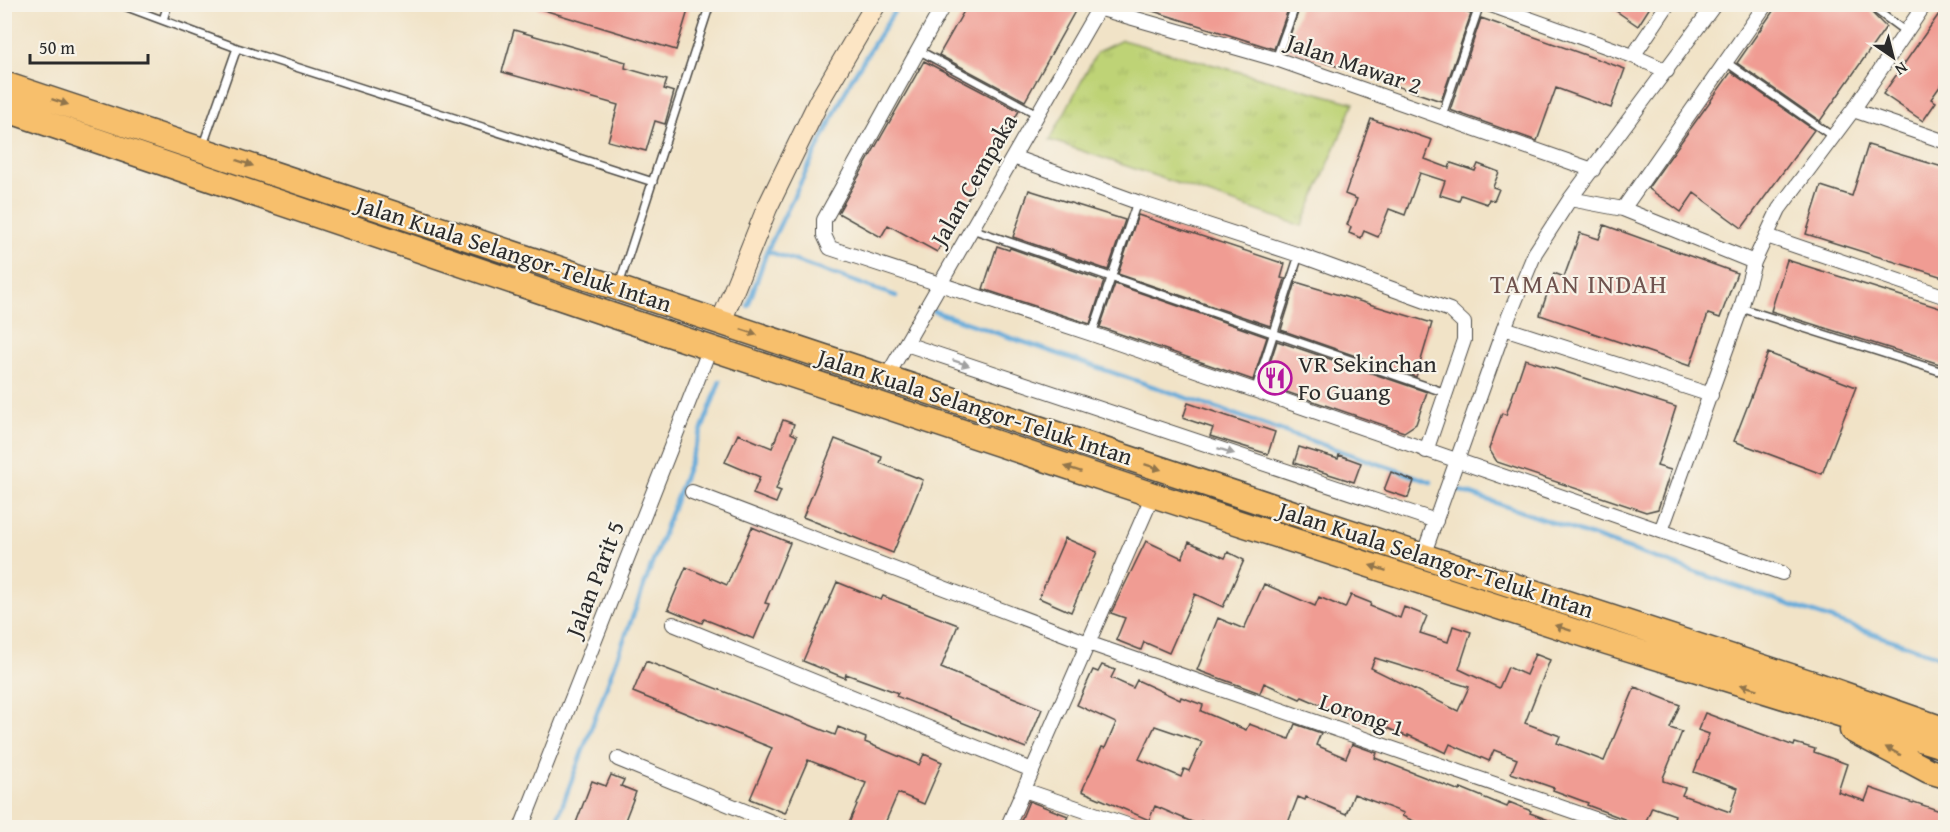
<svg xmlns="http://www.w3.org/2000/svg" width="1950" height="832" font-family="'Gentium Book Plus',serif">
<defs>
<pattern id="park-tufts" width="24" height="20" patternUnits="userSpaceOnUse" patternTransform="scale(1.5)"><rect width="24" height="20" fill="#bed376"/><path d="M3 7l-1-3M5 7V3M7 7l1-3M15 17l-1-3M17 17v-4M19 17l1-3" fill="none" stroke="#a3b566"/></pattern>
</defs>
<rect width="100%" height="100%" fill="#f7f3e8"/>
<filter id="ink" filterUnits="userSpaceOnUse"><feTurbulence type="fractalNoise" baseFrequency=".0167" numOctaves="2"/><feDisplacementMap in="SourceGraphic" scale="12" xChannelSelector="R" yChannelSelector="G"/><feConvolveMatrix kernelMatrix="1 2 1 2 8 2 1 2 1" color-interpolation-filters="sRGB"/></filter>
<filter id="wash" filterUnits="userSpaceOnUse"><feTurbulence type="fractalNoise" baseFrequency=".008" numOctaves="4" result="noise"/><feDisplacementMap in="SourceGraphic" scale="24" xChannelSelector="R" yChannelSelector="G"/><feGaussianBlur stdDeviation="1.35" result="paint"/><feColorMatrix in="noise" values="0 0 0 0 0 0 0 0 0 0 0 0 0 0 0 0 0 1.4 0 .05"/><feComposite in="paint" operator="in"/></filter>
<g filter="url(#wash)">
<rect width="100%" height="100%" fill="#f1e3c7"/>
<path fill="url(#park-tufts)" stroke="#747f50" stroke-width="1.5" d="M1122 40 1354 103 1302 226 1050 140 1097 52Z"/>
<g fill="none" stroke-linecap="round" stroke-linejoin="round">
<path stroke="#63aada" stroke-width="4.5" d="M767 251 896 296
M748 306 767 251 851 80 899 4
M933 311 1431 482
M1456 489 1946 659
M554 828 720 381"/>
</g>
<g id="blocks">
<path fill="#f09c93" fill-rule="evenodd" d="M538 4H690L676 50 537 8Z
M968 4H1079L1025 101 939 55Z
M1141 4H1290L1274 49 1140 7Z
M1301 4H1445L1471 14 1441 101 1285 49Z
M1606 4H1652L1638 26Z
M1778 4H1863L1886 27 1820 121 1737 63Z
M1946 4V78L1931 99 1936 102 1923 121 1883 94Z
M1481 18 1625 69 1611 108 1556 88 1537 141 1450 110Z
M514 30 626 62 625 68 667 80 664 89 674 92 665 124 655 121 646 151 608 141 618 105 502 72Z
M924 61 1019 111 937 252 888 225 881 237 838 213Z
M1731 72 1814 130 1742 228 1694 193 1681 212 1648 188Z
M1371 119 1432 140 1425 159 1449 168 1451 163 1475 171 1478 164 1499 172 1493 187 1499 189 1494 201 1489 199 1487 204 1461 195 1459 201 1440 195 1445 181 1420 173 1405 215 1389 209 1378 237 1364 231 1361 238 1349 233 1351 227 1347 225 1357 199 1345 194Z
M1868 145 1946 168V278L1806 234 1821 186 1852 196Z
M1029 190 1125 220 1108 270 1013 237Z
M1138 215 1285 264 1281 278 1285 279 1270 326 1118 274Z
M1604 225 1737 273 1720 318 1708 314 1690 366 1540 315 1554 273 1564 277 1580 233 1599 239Z
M997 246 1009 250 1010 248 1104 281 1090 324 983 289Z
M1787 260 1946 310V366L1771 311Z
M1296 282 1432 323 1416 377 1281 330Z
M1115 284 1267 337 1253 380 1100 327Z
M1277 341 1427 392 1416 424 1404 432 1263 384Z
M1768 353 1856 387 1822 474 1734 441Z
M1525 359 1676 407 1657 466 1671 470 1658 509 1646 512 1497 462 1489 449 1502 413 1506 415Z
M1188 403 1275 432 1268 454 1210 436 1213 428 1183 418Z
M783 420 794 424 791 433 797 436 776 489 781 491 776 503 753 494 760 477 725 462 738 434 772 448Z
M835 439 882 457 880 463 923 480 893 553 803 517Z
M1299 447 1338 459 1339 455 1361 463 1354 482 1294 463Z
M1391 472 1414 481 1408 498 1384 490Z
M752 527 790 543 765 603 769 604 754 639 704 619 702 623 668 609 686 567 727 585Z
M1065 538 1097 552 1071 612 1039 598Z
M1146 541 1182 558 1189 542 1225 558 1228 552 1244 560 1223 607 1195 594 1169 653 1144 642 1141 650 1116 640 1125 618 1111 613Z
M837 582 881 600 883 596 958 625 941 668 1042 709 1026 748 896 696 898 693 846 674 845 678 803 661Z
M1264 584 1315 606 1319 597 1345 608 1351 595 1371 603 1370 606 1400 618 1404 607 1427 616 1420 633 1448 642 1453 626 1471 632 1459 669 1499 688 1508 667 1526 675 1535 654 1550 660 1525 723 1560 736 1557 743 1604 761 1635 687 1680 705 1670 728 1682 732 1663 778V781L1685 788 1682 795 1730 812 1738 788 1694 772 1709 734 1698 730 1705 713 1794 746 1795 743 1815 749 1814 752 1847 764 1838 792 1865 801 1870 788 1913 803 1914 802 1946 813V828H1671L1675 815 1652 807 1643 828H1638L1624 819 1587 805 1588 803 1553 790 1554 788 1511 773 1517 759 1494 750 1489 761 1450 744 1446 753 1408 735V737L1369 720 1367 725 1302 697 1300 699 1264 683 1260 693 1197 670 1218 618 1244 629ZM1375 658 1469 687 1458 711 1371 668Z
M646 661 835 735 838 727 866 738 865 742 919 765 924 754 942 762 924 804 898 793 883 828H847L866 783 808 760 785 813 750 799 772 748 633 692Z
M1102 665 1115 670 1111 678 1133 688 1137 680 1180 700 1181 697 1203 705 1201 711 1246 730 1249 724 1289 739 1295 724 1321 733 1316 745 1346 758 1352 744 1377 753 1375 758 1460 791 1461 788 1507 807 1509 802 1531 811 1530 813 1565 826V828H1446L1434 823 1432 828H1430L1402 816 1404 813 1354 794 1346 814 1306 797 1305 800 1298 797 1286 828H1259L1245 822 1243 828H1218L1201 821 1199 825 1155 806 1149 820 1082 791 1102 747 1105 748 1116 723 1077 705 1093 670 1098 672ZM1155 726 1202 742 1189 771 1184 769 1181 777 1139 759Z
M611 775 624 780 621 786 636 792 622 828H574L592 781 606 786Z
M1029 801 1068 816 1063 828H1026L1019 825Z"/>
</g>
</g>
<g filter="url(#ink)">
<use href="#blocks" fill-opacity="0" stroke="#494742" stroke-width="1.5"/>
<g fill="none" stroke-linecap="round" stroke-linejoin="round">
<defs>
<path id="lane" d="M119 4 237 48 653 182
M1868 4 1906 32
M163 20 168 4
M918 50 1037 114
M1276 59 1296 4
M1726 62 1832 136
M1441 118 1480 4
M203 145 237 48
M972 229 1446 393
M619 285 710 4
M1741 308 1946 373
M1092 334 1137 202
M1255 391 1299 255"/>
<path id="street" d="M944 4 824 220V235L830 248 1092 334 1782 573
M1488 4 1633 56 1667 71
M1098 8 1276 59 1593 170
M1633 56 1668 4
M1853 110 1946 142
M1013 157 1137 202 1299 255 1450 310 1464 323V340L1426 451
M1570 199 1623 209 1754 262
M1623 209 1766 4
M1767 236 1946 297
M1504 328 1711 395
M906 344 1436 521
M886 378 1101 4
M692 492 1088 643 1621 828
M1661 531 1741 308 1754 262 1779 209 1853 110 1925 4
M1423 556 1504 328 1535 253 1570 199 1715 4
M673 624 1032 770
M618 759 786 828
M1024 790 1136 828
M521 828 710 348
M1007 828 1153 495"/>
<path id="secondary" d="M721 322 767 208 819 101 876 4"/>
<path id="highway" d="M4 84 1423 556 1818 685 1946 730
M4 109 608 314 1153 495 1607 642 1946 747
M1852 730 1929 771 1946 776"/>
</defs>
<use href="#lane" stroke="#494742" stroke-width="10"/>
<use href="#street" stroke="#494742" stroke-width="16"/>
<use href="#secondary" stroke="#494742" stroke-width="22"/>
<use href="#highway" stroke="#494742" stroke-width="27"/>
<use href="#lane" stroke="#fff" stroke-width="7"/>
<use href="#street" stroke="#fff" stroke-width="14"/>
<use href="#secondary" stroke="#fce5c4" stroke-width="20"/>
<use href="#highway" stroke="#f7bf6c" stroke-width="24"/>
</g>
<defs><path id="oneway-solid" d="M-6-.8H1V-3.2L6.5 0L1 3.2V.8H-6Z" transform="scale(1.5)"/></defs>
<g fill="#91754c">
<use href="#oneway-solid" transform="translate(60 102) rotate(18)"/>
<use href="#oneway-solid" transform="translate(245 163) rotate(19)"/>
<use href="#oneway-solid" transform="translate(749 332) rotate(19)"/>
<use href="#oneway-solid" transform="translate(1153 467) rotate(18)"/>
<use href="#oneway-solid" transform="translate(1073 469) rotate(-162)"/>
<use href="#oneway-solid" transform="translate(1378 568) rotate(-162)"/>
<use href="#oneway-solid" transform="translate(1563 628) rotate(-162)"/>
<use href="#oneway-solid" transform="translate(1749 687) rotate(-163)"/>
<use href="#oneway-solid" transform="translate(1893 751) rotate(-152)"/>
</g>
<g fill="#a0a0a0">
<use href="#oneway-solid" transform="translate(961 363) rotate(18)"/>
<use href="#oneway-solid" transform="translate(1226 451) rotate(18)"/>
</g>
</g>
<defs>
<symbol id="restaurant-ring" viewBox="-11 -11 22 22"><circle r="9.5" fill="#f7f3e8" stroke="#b5179e" stroke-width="1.5"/><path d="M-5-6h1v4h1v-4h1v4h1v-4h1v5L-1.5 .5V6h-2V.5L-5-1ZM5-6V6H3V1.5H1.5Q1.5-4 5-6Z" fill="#b5179e"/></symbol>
</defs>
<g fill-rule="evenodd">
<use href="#restaurant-ring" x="1256" y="359" width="38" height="38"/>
</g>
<g text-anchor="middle" stroke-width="4.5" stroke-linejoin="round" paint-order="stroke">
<g font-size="24" fill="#2b2b2b" stroke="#f7f3e8">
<text transform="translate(1354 64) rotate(19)" y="8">Jalan Mawar 2</text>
<text transform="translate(974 180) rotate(-60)" y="8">Jalan Cempaka</text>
<text transform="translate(514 254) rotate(18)" y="8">Jalan Kuala Selangor-Teluk Intan</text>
<text transform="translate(975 407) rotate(18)" y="8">Jalan Kuala Selangor-Teluk Intan</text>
<text transform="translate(1436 560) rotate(18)" y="8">Jalan Kuala Selangor-Teluk Intan</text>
<text transform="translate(595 579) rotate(-69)" y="8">Jalan Parit 5</text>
<text transform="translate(1362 715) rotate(19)" y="8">Lorong 1</text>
</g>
<g font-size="24" fill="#2b2b2b" stroke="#f7f3e8" text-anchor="start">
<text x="1298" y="372">VR Sekinchan<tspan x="1298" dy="28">Fo Guang</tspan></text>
</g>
<g font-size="26" letter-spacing="1.5" fill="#70534f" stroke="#f7f3e8">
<text x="1579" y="293">TAMAN INDAH</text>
</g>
</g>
<rect width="1950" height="832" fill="none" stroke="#f7f3e8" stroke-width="24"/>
<g transform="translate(1893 57) rotate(145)" stroke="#f7f3e8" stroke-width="4.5" paint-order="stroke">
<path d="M0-4.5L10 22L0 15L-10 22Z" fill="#2b2b2b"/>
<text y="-9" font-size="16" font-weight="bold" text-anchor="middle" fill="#2b2b2b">N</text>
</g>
<path d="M30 54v9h118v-9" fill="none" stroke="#2b2b2b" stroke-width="3"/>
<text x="39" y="54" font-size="18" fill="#2b2b2b" stroke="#f7f3e8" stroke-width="4.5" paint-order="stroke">50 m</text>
</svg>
